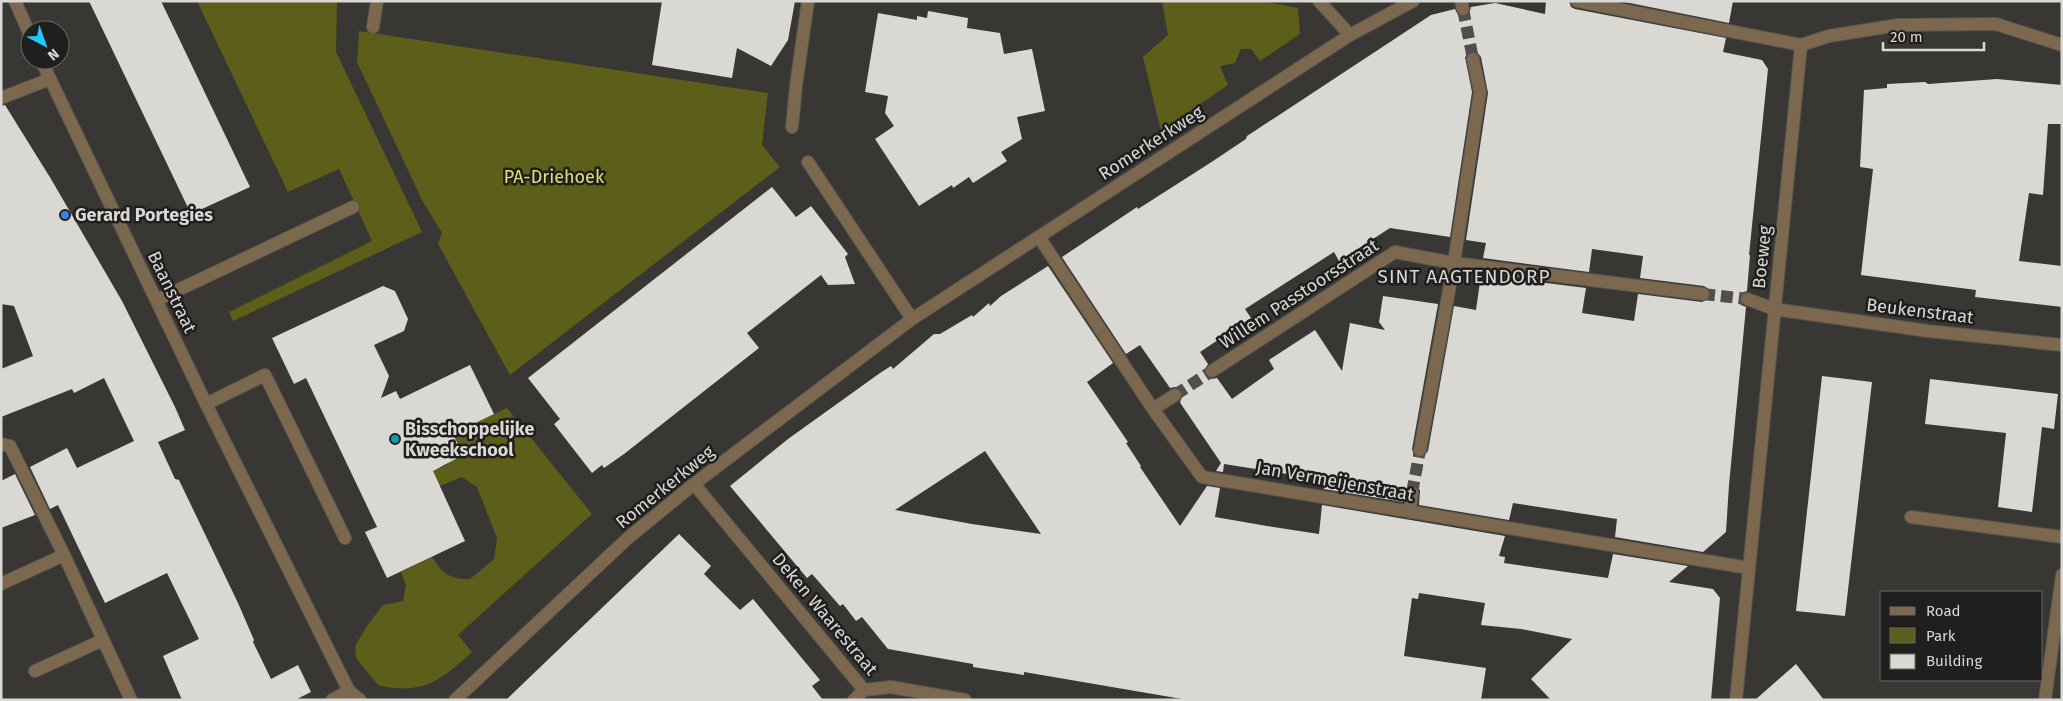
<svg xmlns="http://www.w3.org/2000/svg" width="2063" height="701" font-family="'Fira Sans',sans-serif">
<rect width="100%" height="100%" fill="#393733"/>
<path fill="#5c5e1a" d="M197 1H337L336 52 422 232 233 321 229 312 372 241 339 169 288 192Z
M1162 1H1262L1298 8 1300 34 1260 61 1251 49H1241L1235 63 1220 66 1228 85 1161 131 1143 57 1168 35Z
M359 31 768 93 762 145 780 167 510 375 438 244 442 233 423 202 357 62Z
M507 408 592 514 458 635 472 652C442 680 421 696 378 685L356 658 355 646 367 626 383 605 403 601 406 585 401 572 432 557C443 574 449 579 470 579L494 559 497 538 477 487 462 477 433 489 425 473 439 466 441 468 448 464 449 425H471Z"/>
<path fill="#dad8d3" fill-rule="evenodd" d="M89 1H161L250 187 191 214Z
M662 1H795L788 40 771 66 737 48 732 78 652 65Z
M1546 1H1569L1571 7 1575 9 1726 38 1723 52 1762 60 1768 69 1749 255H1750L1747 291 1741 293 1739 300 1741 305 1746 307 1729 485 1726 532 1703 552 1615 537 1617 519 1513 503 1509 520 1419 505 1420 490 1413 485 1405 489 1403 502 1324 489 1326 480 1224 464 1223 472 1216 471 1221 463 1181 404 1180 402 1183 395 1182 390 1175 387 1170 388 1140 345 1126 354 1062 257 1137 207 1138 209 1210 163 1246 139 1247 136 1431 15 1455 9 1458 15 1464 17 1469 14 1471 7 1495 3 1545 14ZM1472 51H1476L1481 57 1488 93 1466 240 1486 243 1483 258 1589 272 1592 249 1643 256 1640 278 1704 286 1710 290V298L1702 302 1638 294 1634 321 1582 313 1586 288 1481 275 1476 310 1454 306 1428 451 1422 458 1414 456 1412 449 1438 304 1383 296 1379 322 1385 330 1350 323 1342 371 1315 330 1269 360 1274 369 1232 399 1217 378 1212 379 1206 376 1204 371 1208 364 1200 352 1251 318 1245 309 1334 252 1339 261 1390 228 1450 237 1472 92 1465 57Z
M1620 1H1733L1729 23Z
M928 11 968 18 967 28 1000 33 1004 54 1032 49 1045 111 1017 117 1022 139 1001 152 1007 161 973 183 969 177 953 188 952 185 919 206 875 139 894 126 885 113 888 96 865 92 878 13 917 20V16L927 18Z
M1997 79 2062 85 2061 124H2048L2043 195 2029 193 2019 261 2062 266V307L1975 297 1976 290 1861 275 1873 169 1860 167 1864 90 1887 88V84L1925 82 1928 84Z
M5 105 51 179 122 301 175 407 185 430 158 442 175 479 179 480 238 603 254 640 253 642 271 679 298 665 311 692 295 700H182L163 656 199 639 167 573 105 603 58 505 50 509 30 467 67 448 77 468 134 441 104 378 74 393 72 389 1 417V369L33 356 14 306 1 304V106Z
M772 187 796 217 811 206 848 254 845 257 855 284 828 285 821 275 747 333 759 348 624 454 604 468 602 465 592 473 554 424 560 419 528 378Z
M1048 266 1113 363 1087 382 1128 442 1126 443 1141 466 1140 467 1180 526 1207 486 1220 488 1215 517 1267 526 1319 534 1322 505 1505 536 1499 556 1505 557 1504 563 1608 578 1613 554 1688 566 1669 582 1713 589 1720 598 1711 700H1551L1531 679 1572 639 1521 629 1481 625 1485 603 1419 593 1418 599 1412 598 1404 656 1486 668 1481 700H1188L1024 672V675L973 667V664L888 649 862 617 856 621 843 604 840 606 812 574 807 578 730 486 788 439 880 373 891 366 893 369 934 334H940L972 315 973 317 989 303 990 306 1001 296ZM985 451 1041 534 972 524 895 510Z
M383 286 395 291 408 319 404 331 374 345 389 376 381 398 396 391 400 399 470 365 494 414 453 434 463 455 433 471 465 541 387 578 365 532 377 527 306 378 294 384 272 338Z
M1822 376 1872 382 1845 616 1796 611Z
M1930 379 2058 394 2054 429 2042 427 2032 512 1998 507 2006 433 1925 424Z
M15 474 35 515 1 528V481Z
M679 534 711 566 704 574 740 610 753 599 820 680 812 686 823 700H506Z
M1796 664 1824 700H1755Z"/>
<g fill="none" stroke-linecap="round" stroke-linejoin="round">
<path stroke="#514f4b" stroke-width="12" stroke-dasharray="12 6" stroke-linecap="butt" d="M1463 9 1473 59
M1703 294 1747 299
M1175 395 1212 371
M1412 493 1420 450"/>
<defs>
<path id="service" d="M373 27 377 1
M792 127 796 86 808 1
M808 162 912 319
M157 300 353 207
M206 404 265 375 345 538
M10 446 64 555 131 700
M1911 517 2062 537
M1 584 64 555
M35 671 103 640
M332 700 349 691"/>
<path id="minor" d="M1319 1 1350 35
M1461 1 1463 9
M1577 1 1801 45 1829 36 1898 25 1996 24 2062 45
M1 98 50 79
M1039 237 1153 409 1202 477 1749 568
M1747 299 1774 309 1928 331 2062 345
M1212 371 1395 252 1454 263 1703 294
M1153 409 1175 395
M1 444 10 446
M1420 450 1454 263 1480 92 1473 59
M694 484 864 690
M1410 512 1412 493
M864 690 891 687 965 700
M455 700 628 538 694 484 912 319 1350 35 1413 1
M854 700 864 690
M1736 700 1801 45
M2045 700 2062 575"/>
<path id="tertiary" d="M15 1 30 35
M41 60 206 404 349 691 360 700"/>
</defs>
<use href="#service" stroke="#565450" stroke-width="14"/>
<use href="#minor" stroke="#565450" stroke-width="14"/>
<use href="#tertiary" stroke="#565450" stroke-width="14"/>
<use href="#service" stroke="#7b684e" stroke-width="12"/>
<use href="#minor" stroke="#7b684e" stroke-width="12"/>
<use href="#tertiary" stroke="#7b684e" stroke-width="12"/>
</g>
<circle fill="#3f7fe0" stroke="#1f1f1d" stroke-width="2" cx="65" cy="215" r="5"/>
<circle fill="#0f9aa8" stroke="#1f1f1d" stroke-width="2" cx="395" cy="439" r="5"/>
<g text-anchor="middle" stroke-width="5" stroke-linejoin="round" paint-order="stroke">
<g font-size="18" fill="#d9d8d6" stroke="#1f1f1d">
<text transform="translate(1151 143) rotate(-33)" y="6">Romerkerkweg</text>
<text transform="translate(1762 257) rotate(-84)" y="6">Boeweg</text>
<text transform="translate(172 292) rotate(64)" y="6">Baanstraat</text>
<text transform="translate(1299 294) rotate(-33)" y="6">Willem Passtoorsstraat</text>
<text transform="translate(1920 311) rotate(7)" y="6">Beukenstraat</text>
<text transform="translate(1335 481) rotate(10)" y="6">Jan Vermeijenstraat</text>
<text transform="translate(665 487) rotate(-39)" y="6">Romerkerkweg</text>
<text transform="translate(825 614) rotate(50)" y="6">Deken Waarestraat</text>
</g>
<g font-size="18" fill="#dbe077" stroke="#1f1f1d">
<text x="554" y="183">PA-Driehoek</text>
</g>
<g font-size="18" font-weight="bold" fill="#d9d8d6" stroke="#1f1f1d" text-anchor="start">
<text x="75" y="221">Gerard Portegies</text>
<text x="405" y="435">Bisschoppelijke<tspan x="405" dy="21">Kweekschool</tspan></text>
</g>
<g font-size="19" letter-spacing="1" fill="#d9d8d6" stroke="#1f1f1d">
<text x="1464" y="283">SINT AAGTENDORP</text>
</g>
</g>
<rect width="2063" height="701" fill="none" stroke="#d9d8d6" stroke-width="5"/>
<rect x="1880" y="591" width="162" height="90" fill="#1f1f1d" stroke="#696967"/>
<rect x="1890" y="607" width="25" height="8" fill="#7b684e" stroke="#696967"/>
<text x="1926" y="616" font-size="15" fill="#d9d8d6">Road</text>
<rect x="1890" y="628" width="25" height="15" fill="#5c5e1a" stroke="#696967"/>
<text x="1926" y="641" font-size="15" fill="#d9d8d6">Park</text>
<rect x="1890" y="654" width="25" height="15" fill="#dad8d3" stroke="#696967"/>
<text x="1926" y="666" font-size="15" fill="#d9d8d6">Building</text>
<g transform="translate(45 45) rotate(139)"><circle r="24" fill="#1f1f1d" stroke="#696967"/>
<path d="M0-4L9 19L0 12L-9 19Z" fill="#20c9fd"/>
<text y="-8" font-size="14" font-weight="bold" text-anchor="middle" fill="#d9d8d6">N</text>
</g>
<path d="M1883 42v8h101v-8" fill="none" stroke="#d9d8d6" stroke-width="2.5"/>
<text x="1890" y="42" font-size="15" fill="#d9d8d6" stroke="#1f1f1d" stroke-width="4" paint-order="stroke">20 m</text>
</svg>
